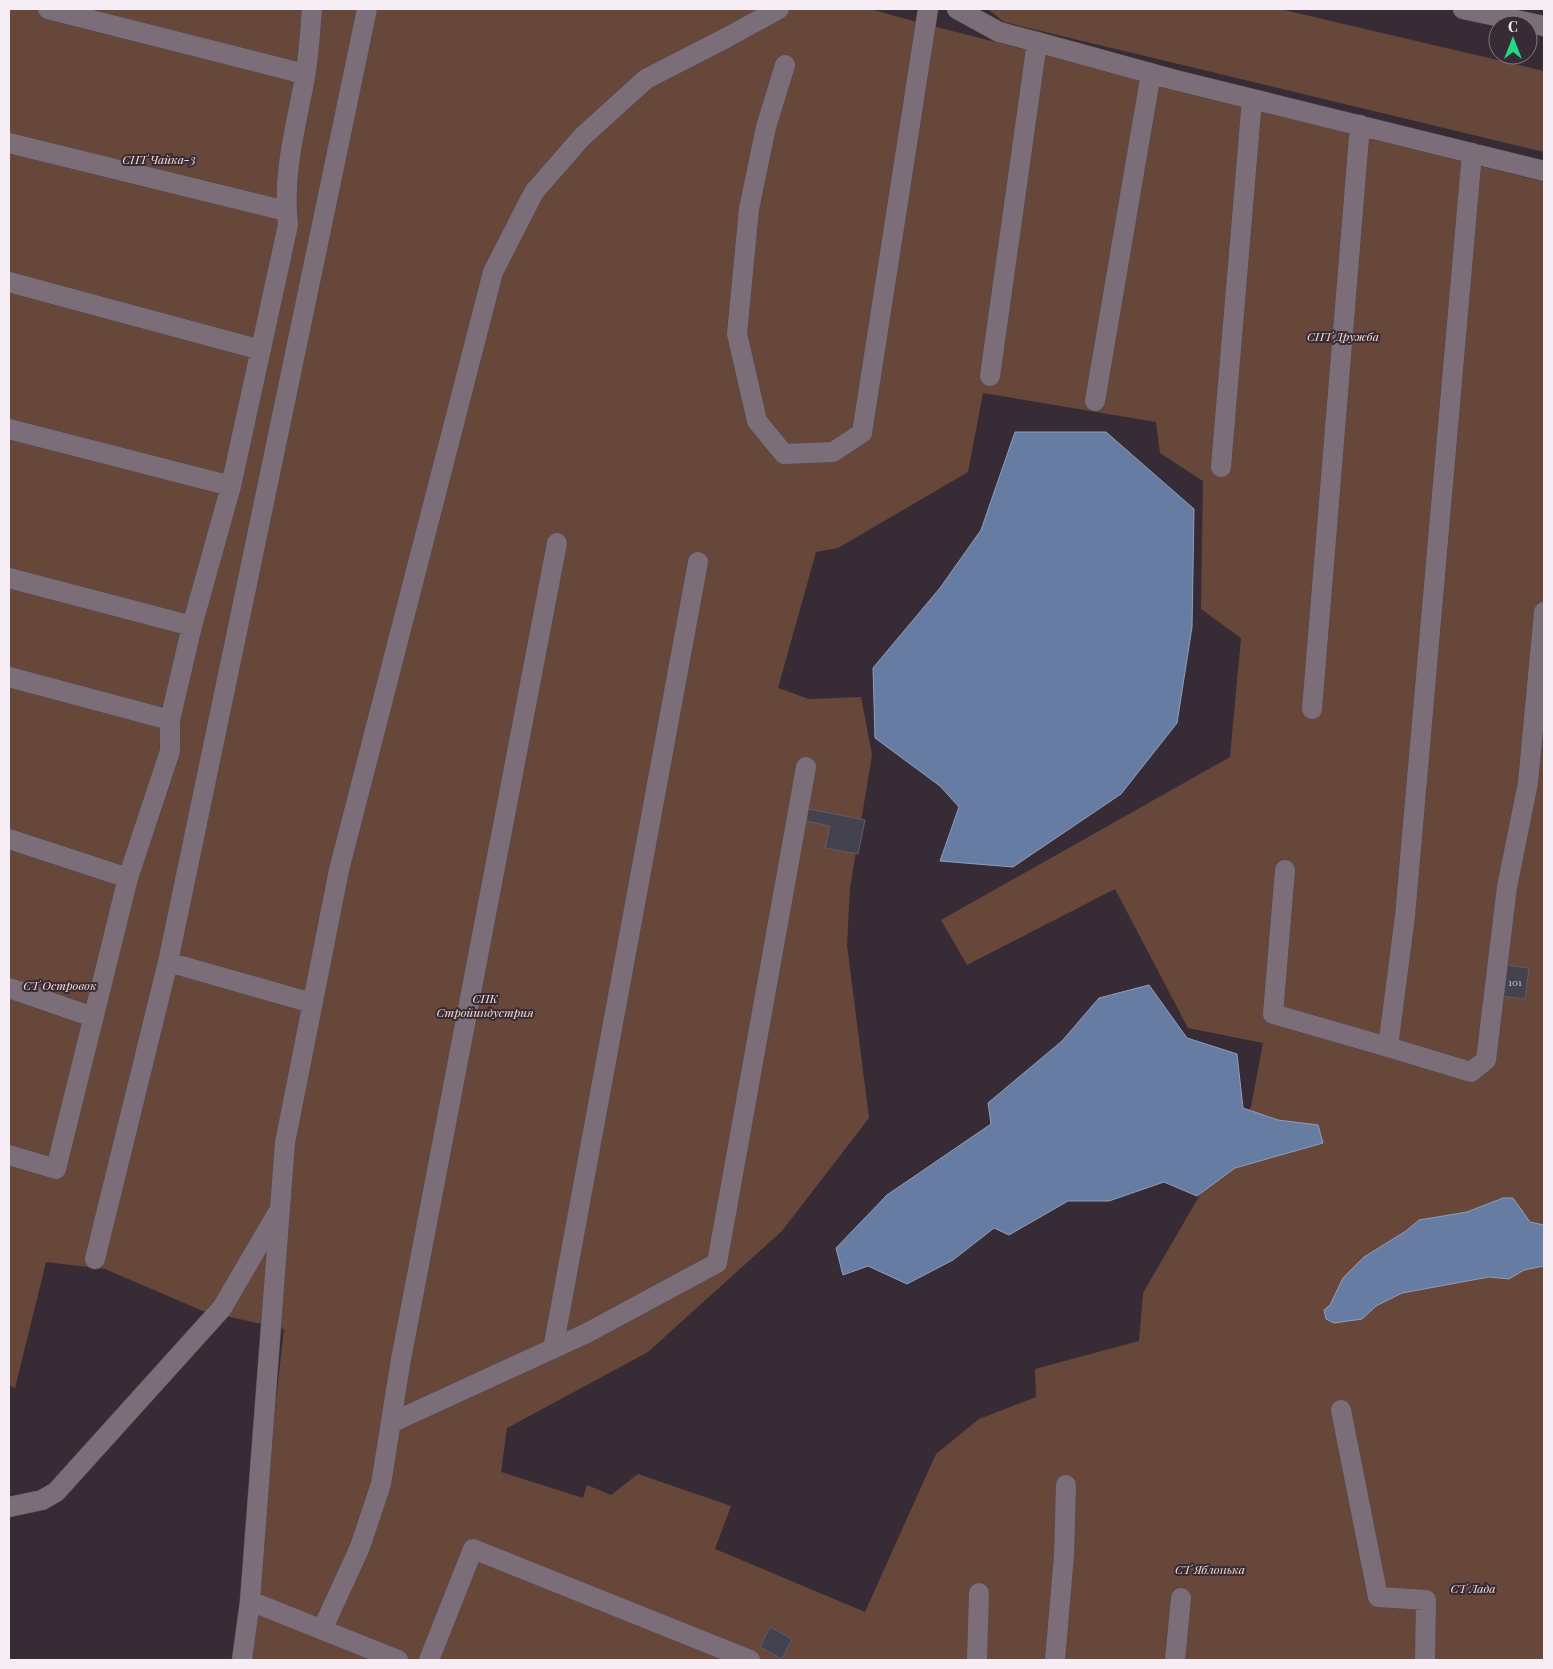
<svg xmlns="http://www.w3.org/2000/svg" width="1553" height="1669" font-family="'Playfair Display',serif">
<rect width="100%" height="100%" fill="#372c35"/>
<path fill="#68473b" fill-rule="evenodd" d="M9 9H870L917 22 1544 182V1660H247L284 1329 203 1311 105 1269 46 1262 15 1388 9 1385ZM983 393 1156 422 1160 453 1203 481 1201 609 1241 638 1230 757 941 920 967 965 1115 889 1188 1028 1263 1043 1251 1107 1143 1293 1139 1341 1035 1369 1036 1397 979 1419 936 1454 865 1612 715 1549 731 1506 638 1474 611 1495 587 1485 583 1498 501 1472 507 1428 648 1352 782 1231 869 1118 847 945 850 888 872 755 861 697 809 699 778 688 816 552 838 548 968 472Z
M988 9H1280L1544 71V152L1004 22Z"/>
<path fill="#667ca3" stroke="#919ebb" d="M1015 432H1106L1194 509 1192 627 1177 723 1121 794 1013 867 940 861 959 807 940 786 875 738 873 668 940 588 981 530Z
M1149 985 1187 1038 1237 1054 1243 1108 1278 1120 1318 1125 1323 1143 1235 1168 1197 1196 1164 1182 1109 1201H1068L1009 1235 994 1228 953 1260 907 1284 868 1266 843 1275 836 1248 887 1195 991 1124 988 1103 1062 1041 1099 998Z
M1503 1198H1513L1530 1222 1544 1225V1266L1524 1270 1509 1279 1489 1277 1402 1293 1376 1306 1362 1319 1334 1323 1326 1319 1324 1310 1330 1305 1343 1278 1364 1257 1406 1231 1419 1220 1467 1212Z"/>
<path fill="#45424f" stroke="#5f5b69" d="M804 808 865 820 858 854 825 848 830 826 802 820Z
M1506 965 1529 968 1525 999 1501 996Z
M770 1627 792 1639 782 1659 760 1647Z"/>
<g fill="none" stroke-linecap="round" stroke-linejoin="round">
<defs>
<path id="minor" d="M48 9 293 71 305 76
M957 9 999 32 1037 42 1175 80 1544 171
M1463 9 1544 26
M785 65 766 127 749 209 737 334 757 421 784 454 833 452 862 433 928 9
M9 143 286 211
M9 282 261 350
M990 376 1037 42
M1095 401 1151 73
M9 429 231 486
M1221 467 1252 99
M9 578 192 626
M9 677 170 720
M1312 709 1360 125
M9 839 128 878
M1285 870 1273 1014 1388 1047 1405 916 1472 153
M168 962 367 9
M9 988 93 1017
M1388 1047 1471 1072 1486 1060 1507 887 1528 783 1544 612
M9 1155 56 1169 128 878 170 751V720L192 626 231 486 288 225C282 175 296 126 305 77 309 55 310 31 312 9
M95 1259 168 962 312 1003
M553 1349 698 562
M1341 1410 1378 1597 1426 1600 1425 1660
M391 1423 587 1333 717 1263 806 767
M9 1507 42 1500 56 1492 222 1308 277 1214
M250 1601 398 1660
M322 1630 360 1547 381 1484 401 1359 557 543
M242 1660 250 1601 285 1143 339 870 493 272 534 192 582 137 646 79 726 38 779 9
M429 1660 473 1549 750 1660
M977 1660 979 1593
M1055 1660 1064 1555 1066 1485
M1175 1660 1181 1598"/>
</defs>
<use href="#minor" stroke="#524851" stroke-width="21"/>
<use href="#minor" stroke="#7b6e79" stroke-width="20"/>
</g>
<g text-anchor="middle" stroke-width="4" stroke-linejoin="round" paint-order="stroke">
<g font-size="10" fill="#cac3cb">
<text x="1515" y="986">101</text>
</g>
<g font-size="12" font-style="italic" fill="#fadbd0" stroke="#372c35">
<text x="159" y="164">СНТ Чайка-3</text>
<text x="1343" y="341">СНТ Дружба</text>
<text x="60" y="990">СТ Островок</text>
<text x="485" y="1003">СПК<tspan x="485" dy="14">Стройиндустрия</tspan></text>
<text x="1210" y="1574">СТ Яблонька</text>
<text x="1473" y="1593">СТ Лада</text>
</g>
</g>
<rect width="1553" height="1669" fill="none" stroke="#f6eef4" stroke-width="20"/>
<g transform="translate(1513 40)"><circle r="24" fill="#372c35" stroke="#837a81"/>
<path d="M0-4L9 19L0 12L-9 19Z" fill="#21d887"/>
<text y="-8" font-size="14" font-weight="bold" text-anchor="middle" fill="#f6eef4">С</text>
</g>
</svg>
